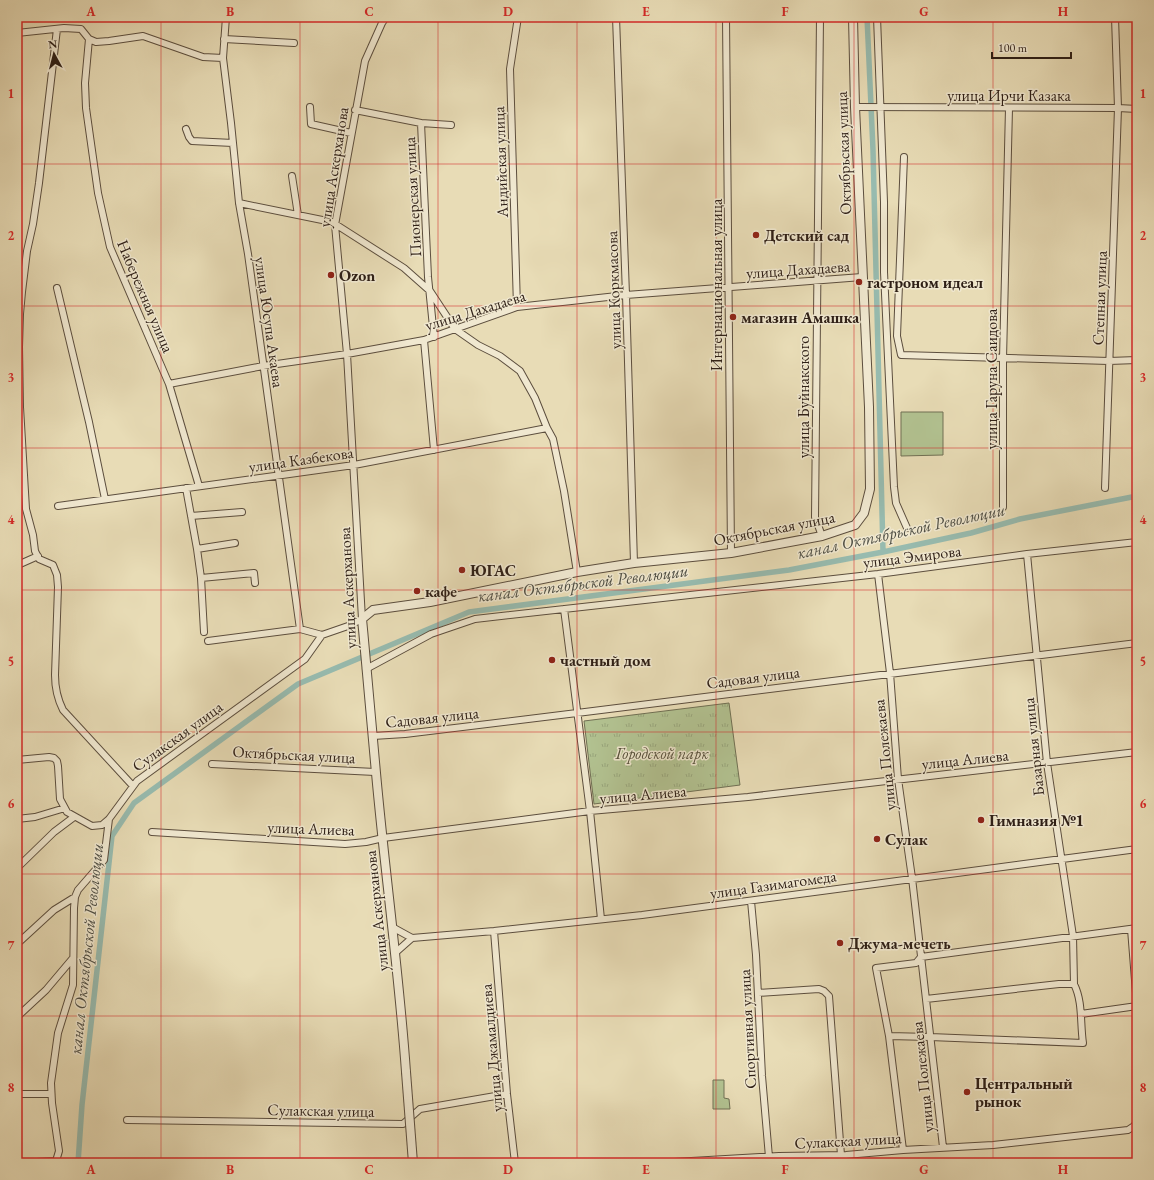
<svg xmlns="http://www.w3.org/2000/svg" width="1154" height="1180" font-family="'EB Garamond',serif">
<defs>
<pattern id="grass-tufts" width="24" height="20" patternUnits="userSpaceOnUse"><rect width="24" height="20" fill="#b2c291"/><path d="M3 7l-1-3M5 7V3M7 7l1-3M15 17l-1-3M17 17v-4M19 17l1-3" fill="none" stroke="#99a67c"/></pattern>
</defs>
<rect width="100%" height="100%" fill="#e8dcb6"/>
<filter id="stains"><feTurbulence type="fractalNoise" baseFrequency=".005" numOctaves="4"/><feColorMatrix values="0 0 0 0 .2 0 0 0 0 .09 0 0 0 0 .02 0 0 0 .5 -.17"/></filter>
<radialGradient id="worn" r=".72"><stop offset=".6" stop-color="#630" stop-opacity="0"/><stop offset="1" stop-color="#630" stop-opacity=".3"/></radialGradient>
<path fill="url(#grass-tufts)" stroke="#707054" d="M729 703 740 785 594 804 584 721Z"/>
<path fill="#b2c291" stroke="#707054" d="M901 412H943V455L901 456Z
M713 1080H724V1098L729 1099 730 1109H713Z"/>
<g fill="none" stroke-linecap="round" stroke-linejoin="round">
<path stroke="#97bbaf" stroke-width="5.5" d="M867 17 873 150 883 552
M78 1163 82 1105 112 836 134 803 298 684 469 612 789 570 883 552 971 533 1020 519 1137 496"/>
<defs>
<path id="minor" d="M226 17 223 58 231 123 239 203 248 254 300 629
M616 17 626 295 634 563
M726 17 731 553
M820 17 815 517 822 536
M877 17 884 202V272L894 487 896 503 907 528
M57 29 39 183 33 224 27 251 22 292 20 314 19 347 20 407 26 509 33 535 35 551 39 559 53 565 57 575 58 587 55 675C55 688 57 698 63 710L133 786
M17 33 64 28 81 29 89 39 96 42 109 41 143 36 203 57 223 58
M89 39 85 83 86 108 98 193 110 247 169 384 199 486
M224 39 294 43
M310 107 311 124 351 133
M855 107 1118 108 1137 109
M355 110 421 123 428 277 434 337
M421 123 451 125
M186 129 189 137 192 141 233 143
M904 157 897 336 901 355 1109 361 1137 360
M292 176 298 215
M239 203 332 222 404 268 430 291 455 329 478 345 500 356 520 371 535 398 547 428 553 439 564 491 577 572
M57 288 89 422 105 499
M517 307 510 69 518 17
M424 340 434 450
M169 384 263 366 347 354 424 340 517 307 626 295 862 277
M186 488 197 549 201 578 204 632
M1105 488 1118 108 1115 17
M58 506 354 465 547 428
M1003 507V359L1009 108
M191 516 242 512
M197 549 235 543
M1027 554 1047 763 1073 936 1074 984
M17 569 20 564 38 556
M878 574 890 673 898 779 912 878 943 1147
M201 578 254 573 255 583
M564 609 590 811 601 919
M208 641 300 629 322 635 348 626 362 619 347 354 335 225 365 61 382 23 386 17
M366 669 431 634 475 619 878 574 1027 554 1137 542
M373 736 405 734 577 713 1137 643
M17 760 49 757 54 758 57 761 58 766 60 799 67 812 92 826 102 825 109 819 137 781 305 659 322 635
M212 764 375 772
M17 819 35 817 65 808
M152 832 345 844 366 842 383 838 590 811 748 797 1137 752
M17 868 54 832 74 817
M751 901 756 955 762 1076 769 1157
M392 927 412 938 494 931 642 915 1137 849
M1131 929 1137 1006
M494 931 507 1094 515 1163
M17 944 54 910 75 897
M395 953 412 938
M758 993 819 989 824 991 829 996 841 1155
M1081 1014 1137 1006
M17 1017 46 990 73 958
M889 1036 930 1037 1083 1043C1080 1023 1083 1002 1074 984H1059L926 999
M17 1094H51
M127 1120 403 1124 420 1109 507 1094
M903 1150 889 1036 876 968 916 963 921 957 1137 928
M17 1163 56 1161 59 1151 52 1103 51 1083 58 1033 73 985 74 908 75 897 78 890 104 860 109 819
M657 1163 779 1156 846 1155 903 1150 993 1145 1128 1130 1134 1126 1137 1122"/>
<path id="tertiary" d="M406 1072C399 972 385 873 376 773 371 721 367 670 362 619L373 610 380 609 430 602 577 572 634 563 731 553 822 536 855 525 864 513 870 489 869 407 855 107 853 17"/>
</defs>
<use href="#minor" stroke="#5c4e3e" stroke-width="8"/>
<use href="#tertiary" stroke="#5c4e3e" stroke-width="10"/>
<use href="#minor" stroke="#f0e8d0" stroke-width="6"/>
<use href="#tertiary" stroke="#f0e8d0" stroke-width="8"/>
<defs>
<path id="tertiary-bridge" d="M406 1072 413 1163"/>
</defs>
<use href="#tertiary-bridge" stroke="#5c4e3e" stroke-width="10" stroke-linecap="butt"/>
<use href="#tertiary-bridge" stroke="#f0e8d0" stroke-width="8"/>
</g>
<path fill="none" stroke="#d62828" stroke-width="1" stroke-opacity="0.55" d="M161 17V1163M300 17V1163M438 17V1163M577 17V1163M716 17V1163M854 17V1163M993 17V1163M17 164H1137M17 306H1137M17 448H1137M17 590H1137M17 732H1137M17 874H1137M17 1016H1137"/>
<g fill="#8f2418" stroke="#f0e8d0" stroke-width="1.5">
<circle cx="756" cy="235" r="4"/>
<circle cx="331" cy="275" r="4"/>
<circle cx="859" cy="282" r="4"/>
<circle cx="733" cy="317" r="4"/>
<circle cx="462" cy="570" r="4"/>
<circle cx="417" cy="591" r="4"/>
<circle cx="552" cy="660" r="4"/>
<circle cx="981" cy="820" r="4"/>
<circle cx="877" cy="839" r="4"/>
<circle cx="840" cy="943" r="4"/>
<circle cx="967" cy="1092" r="4"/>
</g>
<g text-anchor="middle" stroke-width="3" stroke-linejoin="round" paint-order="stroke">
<g font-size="16" fill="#2e1f16" stroke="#f0e8d0">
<text x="1009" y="101">улица Ирчи Казака</text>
<text transform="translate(843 153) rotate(-92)" y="6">Октябрьская улица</text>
<text transform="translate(500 162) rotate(-92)" y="6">Андийская улица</text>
<text transform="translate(333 167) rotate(-81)" y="6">улица Аскерханова</text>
<text transform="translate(412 197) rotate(-93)" y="6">Пионерская улица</text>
<text transform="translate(798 269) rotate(-4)" y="6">улица Дахадаева</text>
<text transform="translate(716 285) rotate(-90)" y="6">Интернациональная улица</text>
<text transform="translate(613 290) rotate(-92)" y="6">улица Коркмасова</text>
<text transform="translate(146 296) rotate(67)" y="6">Набережная улица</text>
<text transform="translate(1099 298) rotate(-88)" y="6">Степная улица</text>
<text transform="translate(475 310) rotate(-17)" y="6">улица Дахадаева</text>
<text transform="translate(270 322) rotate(82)" y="6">улица Юсупа Акаева</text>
<text transform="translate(991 379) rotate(-90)" y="6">улица Гаруна Саидова</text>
<text transform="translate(803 397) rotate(-90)" y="6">улица Буйнакского</text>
<text transform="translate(301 459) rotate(-8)" y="6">улица Казбекова</text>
<text transform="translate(774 528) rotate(-11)" y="6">Октябрьская улица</text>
<text transform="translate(912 556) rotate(-7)" y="6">улица Эмирова</text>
<text transform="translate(347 588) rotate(-93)" y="6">улица Аскерханова</text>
<text transform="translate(753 677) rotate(-7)" y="6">Садовая улица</text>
<text transform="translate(432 717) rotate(-6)" y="6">Садовая улица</text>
<text transform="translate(177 736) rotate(-36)" y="6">Сулакская улица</text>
<text transform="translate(1033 747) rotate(-96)" y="6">Базарная улица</text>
<text transform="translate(294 754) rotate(3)" y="6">Октябрьская улица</text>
<text transform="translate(884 755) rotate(-96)" y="6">улица Полежаева</text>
<text transform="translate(965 759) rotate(-6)" y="6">улица Алиева</text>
<text transform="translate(643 794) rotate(-5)" y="6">улица Алиева</text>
<text transform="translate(311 828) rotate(2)" y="6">улица Алиева</text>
<text transform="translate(773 884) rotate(-8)" y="6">улица Газимагомеда</text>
<text transform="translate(376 911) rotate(-96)" y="6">улица Аскерханова</text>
<text transform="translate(747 1029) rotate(-93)" y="6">Спортивная улица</text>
<text transform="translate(491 1048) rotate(-95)" y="6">улица Джамалдиева</text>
<text transform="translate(922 1077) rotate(-96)" y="6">улица Полежаева</text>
<text transform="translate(321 1110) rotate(1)" y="6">Сулакская улица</text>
<text transform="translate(848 1140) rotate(-3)" y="6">Сулакская улица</text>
</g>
<g font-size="16" font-weight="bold" fill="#2e1f16" stroke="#f0e8d0" text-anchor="start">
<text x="764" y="241">Детский сад</text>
<text x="339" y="281">Ozon</text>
<text x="867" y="288">гастроном идеал</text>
<text x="741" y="323">магазин Амашка</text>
<text x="470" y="576">ЮГАС</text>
<text x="425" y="597">кафе</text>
<text x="560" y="666">частный дом</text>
<text x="989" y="826">Гимназия №1</text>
<text x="885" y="845">Сулак</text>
<text x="848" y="949">Джума-мечеть</text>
<text x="975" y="1089">Центральный<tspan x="975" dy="18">рынок</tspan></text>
</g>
<g font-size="16" font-style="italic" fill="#56503b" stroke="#f0e8d0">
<text x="662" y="759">Городской парк</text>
</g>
<g font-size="17" font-style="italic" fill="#4e4e44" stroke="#f0e8d0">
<text transform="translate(901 531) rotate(-12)" y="6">канал Октябрьской Революции</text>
<text transform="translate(583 583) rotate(-7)" y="6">канал Октябрьской Революции</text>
<text transform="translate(86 949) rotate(-84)" y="6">канал Октябрьской Революции</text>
</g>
</g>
<rect width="1154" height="1180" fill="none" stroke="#e8dcb6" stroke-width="44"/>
<g transform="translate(54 54) rotate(353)" stroke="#f0e8d0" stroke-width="3" paint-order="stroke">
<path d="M0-3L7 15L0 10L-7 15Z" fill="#2e1f16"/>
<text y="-6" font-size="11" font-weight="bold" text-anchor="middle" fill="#2e1f16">N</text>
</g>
<path d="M992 52v6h79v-6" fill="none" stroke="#2e1f16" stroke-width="2"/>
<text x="998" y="52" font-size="12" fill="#2e1f16" stroke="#f0e8d0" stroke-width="3" paint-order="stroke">100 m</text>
<rect x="22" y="22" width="1110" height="1136" fill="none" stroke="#d62828" stroke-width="1.5"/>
<g font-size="13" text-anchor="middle" font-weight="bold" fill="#d62828">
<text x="91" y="16">A</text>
<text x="230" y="16">B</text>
<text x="369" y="16">C</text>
<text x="508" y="16">D</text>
<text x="646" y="16">E</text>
<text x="785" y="16">F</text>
<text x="924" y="16">G</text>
<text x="1063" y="16">H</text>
<text x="11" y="98">1</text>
<text x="1143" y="98">1</text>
<text x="11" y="240">2</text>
<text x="1143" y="240">2</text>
<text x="11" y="382">3</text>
<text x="1143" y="382">3</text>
<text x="11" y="524">4</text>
<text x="1143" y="524">4</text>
<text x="11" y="666">5</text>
<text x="1143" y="666">5</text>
<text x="11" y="808">6</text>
<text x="1143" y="808">6</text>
<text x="11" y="950">7</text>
<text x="1143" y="950">7</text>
<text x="11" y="1092">8</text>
<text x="1143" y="1092">8</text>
<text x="91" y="1174">A</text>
<text x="230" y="1174">B</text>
<text x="369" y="1174">C</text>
<text x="508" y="1174">D</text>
<text x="646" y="1174">E</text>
<text x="785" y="1174">F</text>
<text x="924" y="1174">G</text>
<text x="1063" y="1174">H</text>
</g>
<rect width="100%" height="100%" filter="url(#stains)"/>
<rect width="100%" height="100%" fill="url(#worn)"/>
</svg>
